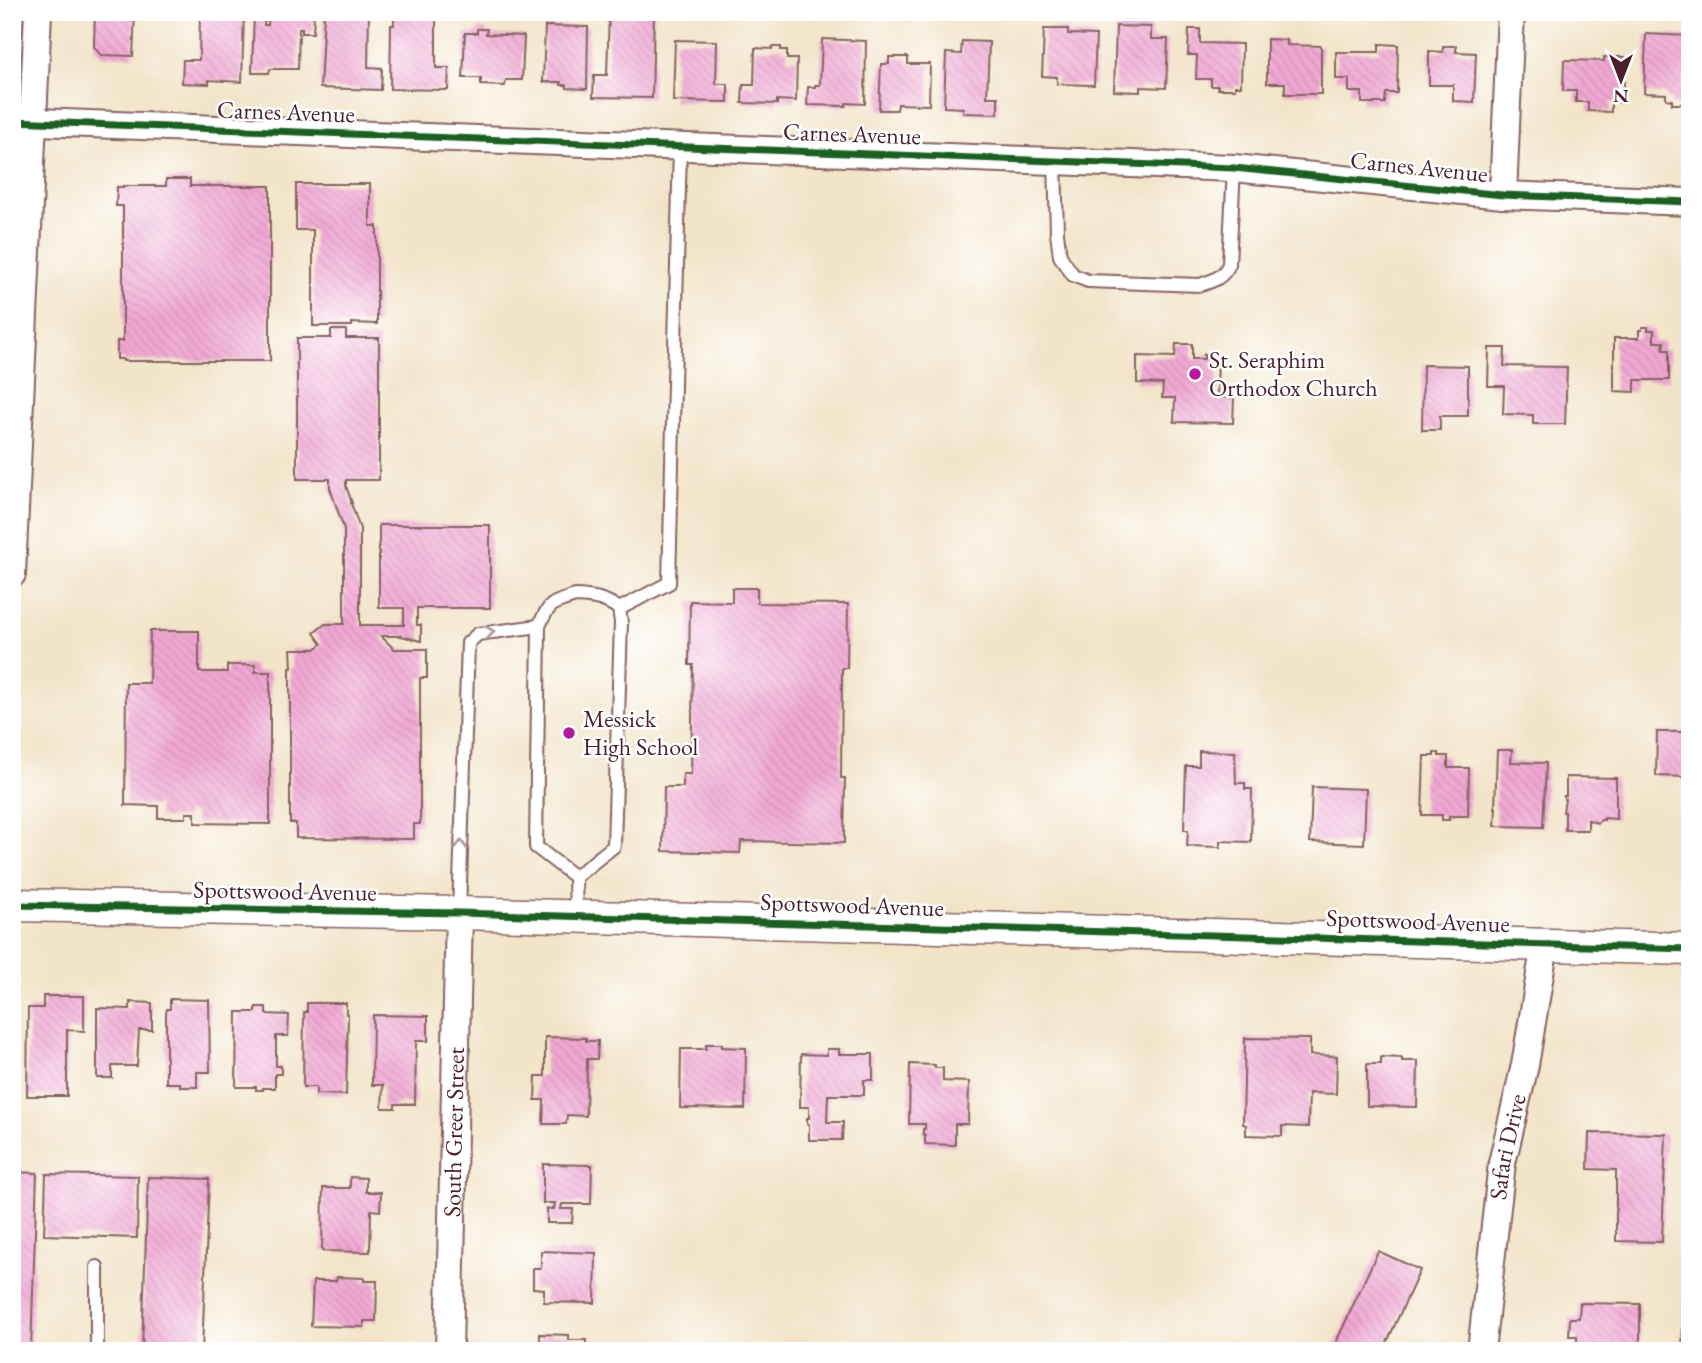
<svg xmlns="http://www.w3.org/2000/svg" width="1702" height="1363" font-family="'EB Garamond',serif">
<defs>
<pattern id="building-back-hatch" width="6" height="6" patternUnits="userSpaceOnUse" patternTransform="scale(1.75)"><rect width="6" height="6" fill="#f1a8d3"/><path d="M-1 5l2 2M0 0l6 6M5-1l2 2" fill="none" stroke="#d090b5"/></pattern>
</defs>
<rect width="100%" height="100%" fill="#fff"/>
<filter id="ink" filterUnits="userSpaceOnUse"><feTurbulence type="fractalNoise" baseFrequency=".0143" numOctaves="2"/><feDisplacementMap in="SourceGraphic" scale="14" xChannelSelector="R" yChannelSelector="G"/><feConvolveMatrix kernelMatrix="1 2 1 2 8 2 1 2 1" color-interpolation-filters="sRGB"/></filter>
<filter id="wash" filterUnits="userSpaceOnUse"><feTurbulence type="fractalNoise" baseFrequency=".00686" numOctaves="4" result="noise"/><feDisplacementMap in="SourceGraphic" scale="28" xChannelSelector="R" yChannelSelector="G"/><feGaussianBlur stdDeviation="1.57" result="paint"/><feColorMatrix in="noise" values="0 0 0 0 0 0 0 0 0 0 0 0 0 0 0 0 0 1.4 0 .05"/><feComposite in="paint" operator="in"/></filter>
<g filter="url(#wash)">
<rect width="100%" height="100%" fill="#f2e4c9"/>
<g id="blocks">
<path fill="url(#building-back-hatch)" d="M12 12H24L23 32 12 31Z
M95 12H135L133 56 101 55 94 47Z
M200 12H244L242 82 209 80V84L182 83 183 60H199Z
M269 12H314L313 33H302V28H299L298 69H270L269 73H252L254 13 265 14 264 25H268Z
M324 12H369L368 67 382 68 381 90 320 88Z
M394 12H436V68H449L448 90 390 89 391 25H394Z
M609 12H654L652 98 593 97 594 75H607Z
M545 26 588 27 587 89 567 88V85H561V82H543Z
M1116 26 1151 27V39H1168L1166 88 1140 87V92L1114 91Z
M477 29H487L486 34 524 36 522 80H506L505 86 481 85V78H463L465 33H477Z
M1044 29H1068V34L1096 35 1094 85 1057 84V77L1042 76Z
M1189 29H1200V43L1242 44 1241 86H1235V89H1218V86H1211V79H1196L1197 55H1188Z
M1646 34 1690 36V104H1672V100L1666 99V94L1644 93Z
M822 39 866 41 865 104 846 103V106L807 105 808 87H815V85H820Z
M1267 39 1287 40V45L1321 46V94H1285V83H1267Z
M675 40 717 41 716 84H728V102L673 101Z
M962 41 989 42 987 97H998V114L963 113V108L944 107 946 53 961 54Z
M1379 44 1398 45 1397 93H1386L1385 103H1362V92H1349V79H1336V52H1379Z
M1443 46H1456V52L1476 53 1474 102 1453 101V85H1429V51L1443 52Z
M772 47H781V50H787V59H797L796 101 777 100V104L742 103 743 85H754L755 48 772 49Z
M889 57H908V64H930L929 105 898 104 897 110H879L881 64H889Z
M1604 57H1625L1623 103 1611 102V112L1588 111V102H1576V91H1563L1564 60 1604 61Z
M166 179H190V186H270V361H123V359H117V341H123V206H116L117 187H123V186H166Z
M296 184H370V226H377V324L352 323V326H313V230H296Z
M1642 327H1648V330H1654V342H1664L1663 350H1669V380H1635V392L1614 391V338H1639V330H1642Z
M331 330H346V338H379V480H346V486L352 503H351L360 529V625H404V608H379V525H490V608H417V625H421V641L401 636H381L394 649H427V678H420V824H414V839L296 838V823H290V668H292L291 649H315L322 644 314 633 325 624H344V529L330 488V479H297V338H331Z
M1176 344H1192V359H1204V354L1218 355 1217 397 1234 398 1233 423 1174 422 1175 398H1162L1163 384 1137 383V356L1175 357Z
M1489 348H1505L1504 366 1567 367 1565 424H1533V415L1503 414 1504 386H1488Z
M1423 365 1468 366V416H1440V430H1422Z
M732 588H757V603L848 604 847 668H842L841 778H845L844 843 741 841 740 853 663 851 664 787H683V774H691L693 665H689L690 601 732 602Z
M150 631H199V672H227V665H255V672H270V824L195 823V813H186V818H158V806L125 805 126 683H149Z
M1657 732H1690V779H1685V777L1656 776Z
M1497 750H1512L1511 762 1546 763 1543 827 1495 826 1496 808H1495Z
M1199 751 1235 752 1236 783H1245V789H1252L1251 842 1220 841V847L1187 846 1188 830H1184L1186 766H1199Z
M1434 753H1439V756H1448V768H1469L1468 816H1449V820H1442V815H1422L1424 756H1434Z
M1566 777 1616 778V819L1604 818V820H1601L1597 823 1588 820V830H1565V812H1563L1565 799H1564V796H1566Z
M1312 787 1366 789 1364 844 1310 842Z
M43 996H84V1031L67 1030V1096H27L28 1008H43Z
M170 999 209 1000 210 1072H197V1087H180V1083H166V1013L167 1009H170Z
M130 1002 152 1003V1030H139L137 1066H112V1078H97V1008L130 1009Z
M307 1003H346V1014H348L346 1095 316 1094V1087H303L304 1012H307Z
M256 1007H266V1014L289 1015 288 1036H276V1066H281V1074H275V1088H263V1090H256V1087H236L237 1012H256Z
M373 1015 428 1016V1041H416L415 1104H395V1108H382L383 1085H372Z
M545 1037 586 1038V1041H598L597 1059H587L586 1116 567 1115 566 1124H543L544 1100H535L536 1076H545Z
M1245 1038 1310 1039V1055L1337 1056 1336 1094 1309 1093 1308 1127 1282 1126V1136L1246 1135V1125L1243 1124Z
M706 1044H722V1047L746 1048 745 1109 680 1108 681 1049H706Z
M827 1049H839V1054H873V1080H864V1095H828L827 1122H843L842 1140H809V1124H807V1118H809V1107H800L801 1054 827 1055Z
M1381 1057 1402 1058V1061H1418L1417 1107 1367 1106V1064H1381Z
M910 1064 935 1065V1068H943V1081L969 1082 968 1124H955V1145L925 1144V1135H923V1129H925V1124H909Z
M1589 1133 1666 1134 1662 1242 1616 1241V1170L1588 1169Z
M543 1164 592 1165 591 1204H562L561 1209H573L572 1223H547V1209H554L555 1203H543Z
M12 1172 37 1173 31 1351H12Z
M46 1174 138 1176 137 1238 44 1235Z
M148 1177 209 1179 202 1351H142Z
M350 1177 366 1178V1192H381L380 1211 371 1210 370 1252 322 1251 323 1188H350Z
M541 1251 596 1253 595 1303 544 1302V1289L533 1288V1268H541Z
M1378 1251 1420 1270 1383 1351 1369 1346 1366 1351H1338L1333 1349Z
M337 1277 364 1278V1281H377L376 1321H364V1327L311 1326 313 1281H336Z
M1685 1281 1690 1282V1351H1682Z
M1580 1303 1640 1304V1351H1577V1336H1569L1570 1318H1579Z
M540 1334 569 1335V1340H586V1351H540Z"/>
</g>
</g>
<g filter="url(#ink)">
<use href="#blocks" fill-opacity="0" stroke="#856462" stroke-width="2"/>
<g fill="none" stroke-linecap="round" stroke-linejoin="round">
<defs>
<path id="service" d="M1055 161 1057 233 1060 256 1073 275 1088 281 1200 285C1213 281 1224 277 1229 264L1234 168
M576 596C592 597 605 598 619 609L621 622 614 846 575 877 536 847 539 626C549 603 552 603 576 596Z
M619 609 669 583 680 146
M575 877 576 916
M459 913 468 643 478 634 539 626
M97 1267V1351"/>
<g id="minor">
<path d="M12 121 1234 168 1503 195 1690 202"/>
<path d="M1503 195 1511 12"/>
<path d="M12 574 38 12"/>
<path id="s1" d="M449 1351 459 913"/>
<path id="s2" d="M1481 1351 1502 1163 1525 1065 1545 944"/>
</g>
<path id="tertiary" d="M12 905 459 913 1690 949"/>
</defs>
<use href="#service" stroke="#856462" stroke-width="16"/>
<use href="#minor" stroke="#856462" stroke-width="30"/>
<use href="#tertiary" stroke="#856462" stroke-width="35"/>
<use href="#service" stroke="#fff" stroke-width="12"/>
<use href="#minor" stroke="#fff" stroke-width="26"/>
<use href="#tertiary" stroke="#fff" stroke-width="32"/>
<defs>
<path id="cycleway" d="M12 121 1234 168 1503 195 1690 202
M12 905 459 913 1690 949"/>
</defs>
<use href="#cycleway" stroke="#fff" stroke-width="11"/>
<use href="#cycleway" stroke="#1b5e20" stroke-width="7"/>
</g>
<defs><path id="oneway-chevron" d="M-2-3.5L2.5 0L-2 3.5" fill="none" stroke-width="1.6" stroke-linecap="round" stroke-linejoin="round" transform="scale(1.75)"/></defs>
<g stroke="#ae9aa0">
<use href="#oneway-chevron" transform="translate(490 632) rotate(-8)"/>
<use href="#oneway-chevron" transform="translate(461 845) rotate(-88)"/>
</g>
</g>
<g fill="#b5179e" stroke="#fff" stroke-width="2.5">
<circle cx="1195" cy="374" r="7"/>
<circle cx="569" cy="733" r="7"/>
</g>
<g text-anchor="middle" stroke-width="5" stroke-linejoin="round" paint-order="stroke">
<g font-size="24" fill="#4a1f2b" stroke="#fff">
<text transform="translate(286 112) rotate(2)" y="8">Carnes Avenue</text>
<text transform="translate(852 134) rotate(2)" y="8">Carnes Avenue</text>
<text transform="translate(1419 167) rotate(6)" y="8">Carnes Avenue</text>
<text transform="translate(285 891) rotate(1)" y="8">Spottswood Avenue</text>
<text transform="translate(852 905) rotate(2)" y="8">Spottswood Avenue</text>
<text transform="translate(1418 921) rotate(2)" y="8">Spottswood Avenue</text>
<text dy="8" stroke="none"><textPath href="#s1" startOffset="219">South Greer Street</textPath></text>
<text dy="8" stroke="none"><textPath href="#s2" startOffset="206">Safari Drive</textPath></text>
</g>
<g font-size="24" fill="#4a1f2b" stroke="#fff" text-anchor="start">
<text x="1209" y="368">St. Seraphim<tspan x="1209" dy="28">Orthodox Church</tspan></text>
<text x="583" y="727">Messick<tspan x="583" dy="28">High School</tspan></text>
</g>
</g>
<rect width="1702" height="1363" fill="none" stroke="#fff" stroke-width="42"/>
<g transform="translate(1621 80) rotate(180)" stroke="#ffffff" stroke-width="5" paint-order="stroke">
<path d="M0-5L12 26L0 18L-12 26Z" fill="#4a1f2b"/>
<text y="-10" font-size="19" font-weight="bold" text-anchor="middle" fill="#4a1f2b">N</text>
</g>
</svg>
